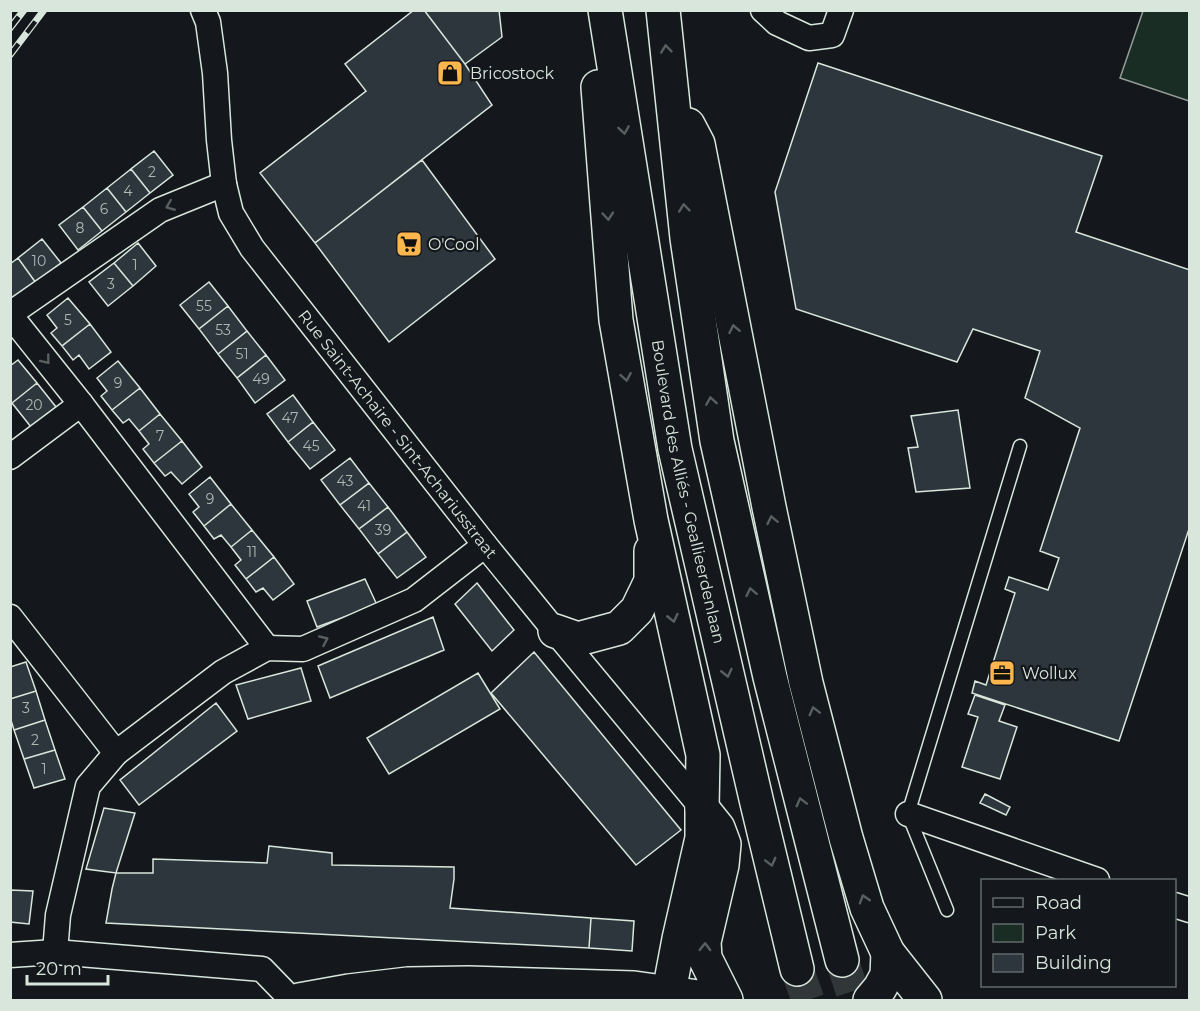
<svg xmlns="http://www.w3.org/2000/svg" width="1200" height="1011" font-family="Montserrat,sans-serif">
<rect width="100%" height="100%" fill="#14181c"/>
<path fill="#1a2d24" stroke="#939e99" stroke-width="1.5" d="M1143 11H1189V101L1120 78Z"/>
<path fill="#2c363c" stroke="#d8e6dc" stroke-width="1.5" d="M414 10H424L465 64 492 105 315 243 260 173 366 91 345 64Z
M424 10H499L502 37 465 64Z
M818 63 1102 156 1076 232 1190 270V526L1119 741 972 693 975 681 986 685 1015 593 1005 589 1009 577 1048 590 1059 558 1040 551 1080 428 1025 398 1040 351 973 329 957 362 796 309 775 192Z
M154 151 173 175 150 193 131 169Z
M422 160 495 259 389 342 315 243Z
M131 169 150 193 126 212 107 188Z
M107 188 126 212 102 231 83 207Z
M83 207 102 231 78 250 59 225Z
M42 239 61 263 36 283 18 258Z
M138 243 156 266 133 286 114 263Z
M18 258 36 283 10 301V264Z
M114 263 133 286 108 306 89 282Z
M209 282 228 306 199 329 180 305Z
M68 298 90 324 62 346 51 333 57 328 47 315Z
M228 306 247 331 218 354 199 329Z
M90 324 111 352 89 369 79 355 73 360 62 346Z
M247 331 266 355 237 378 218 354Z
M266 355 285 380 255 403 237 378Z
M18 360 37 383 12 403 10 400V366Z
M118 361 140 388 112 410 101 396 107 391 97 378Z
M37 383 56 407 31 427 12 403Z
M140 388 160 414 139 431 129 419 123 423 112 410Z
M293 395 313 422 288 442 267 414Z
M958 410 970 488 916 492 908 448 918 447 911 416Z
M160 414 182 441 154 463 143 449 149 444 139 431Z
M313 422 335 450 310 469 288 442Z
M182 441 202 467 182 484 171 472 165 476 154 463Z
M350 458 369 483 340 505 321 480Z
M210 477 231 504 204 526 193 512 199 507 189 494Z
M369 483 388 507 359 529 340 505Z
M231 504 252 530 231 547 221 535 214 539 204 526Z
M388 507 407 532 378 554 359 529Z
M252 530 274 557 246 579 235 565 241 560 231 547Z
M407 532 426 557 397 578 378 554Z
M274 557 294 584 273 600 263 588 256 592 246 579Z
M365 579 377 605 317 627 307 601Z
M477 583 514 630 492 651 455 604Z
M433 617 444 650 330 698 318 666Z
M534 652 681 830 636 865 491 693Z
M26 662 36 691 10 699V667Z
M301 668 311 701 248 719 236 685Z
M478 673 500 709 389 774 367 738Z
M36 691 45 720 14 730 10 717V699Z
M975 695 1005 705 999 721 1017 727 1000 779 962 767 978 717 968 714Z
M216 703 237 731 139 805 120 780Z
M45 720 55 750 24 759 14 730Z
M55 750 65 779 34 788 24 759Z
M985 794 1010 807 1006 815 980 803Z
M104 808 135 813 116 873 86 869Z
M269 846 332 853V865L454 867V879L450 908 591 918 589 948 106 923 112 889 116 873H153V859L267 863Z
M10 890 33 891 29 924 10 922Z
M591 918 634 921 632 951 589 948Z"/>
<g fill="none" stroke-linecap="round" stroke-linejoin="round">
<path stroke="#313739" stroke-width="33" stroke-dasharray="33 16" stroke-linecap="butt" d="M842 960 855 1000
M797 969 808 1000"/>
<defs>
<path id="service" d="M947 910 908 814 1020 446"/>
<g id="minor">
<path id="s1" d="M203 10 208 22 215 73 219 140 224 184 231 213 252 248 485 545 555 631 702 808"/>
<path d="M763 10 777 23 809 38 832 35 841 10"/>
<path d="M10 314 160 210 224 184"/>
<path d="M10 315 81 404 267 648"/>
<path d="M10 457 81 404"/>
<path d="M10 617 116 753"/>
<path d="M908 814 1097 880"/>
<path d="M1174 905 1190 910"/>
<path d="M55 952 58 915 88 786 116 753 223 672 267 648 303 649 414 600 485 545"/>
<path d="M10 955 55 952 262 969 292 1000"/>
</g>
<path id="secondary" d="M702 808 718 828 724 844 722 865 704 942 705 958 726 1000
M669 992 679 939 702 838V808
M299 1000 349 991 408 984 468 983 634 988 720 1000"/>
<g id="trunk">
<path id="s2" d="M605 10 675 449 757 803 797 969"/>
<path d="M663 10 687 238 717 441 770 677 842 960"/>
<path d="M598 87 616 320 651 520 703 755 702 808"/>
<path d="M688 125 698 144 769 507 806 683 846 838 867 908 888 953 925 1000"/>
<path d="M555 631 578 639 619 628 637 610 651 581V551"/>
<path d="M870 1000 880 988 887 975 888 953"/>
</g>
</defs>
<use href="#service" stroke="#d8e6dc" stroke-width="15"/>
<use href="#minor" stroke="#d8e6dc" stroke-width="27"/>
<use href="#secondary" stroke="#d8e6dc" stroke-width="36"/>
<use href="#trunk" stroke="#d8e6dc" stroke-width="36"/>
<use href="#service" stroke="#14181c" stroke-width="12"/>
<use href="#minor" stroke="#14181c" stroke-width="24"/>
<use href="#secondary" stroke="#14181c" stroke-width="33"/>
<use href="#trunk" stroke="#14181c" stroke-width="33"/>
<defs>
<path id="rail" d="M10 28 24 10
M10 55 44 10"/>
</defs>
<use href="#rail" stroke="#d8e6dc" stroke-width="7"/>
<use href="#rail" stroke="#14181c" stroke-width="4.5" stroke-dasharray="14" stroke-linecap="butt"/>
</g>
<defs><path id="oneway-chevron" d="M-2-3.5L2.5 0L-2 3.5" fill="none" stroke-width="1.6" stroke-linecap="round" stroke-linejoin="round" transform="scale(1.5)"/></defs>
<g stroke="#59605f">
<use href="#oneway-chevron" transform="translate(666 49) rotate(-96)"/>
<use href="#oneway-chevron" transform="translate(624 130) rotate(81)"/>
<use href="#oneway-chevron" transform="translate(170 206) rotate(158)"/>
<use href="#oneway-chevron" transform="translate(684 208) rotate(-96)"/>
<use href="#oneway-chevron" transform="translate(608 216) rotate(85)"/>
<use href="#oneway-chevron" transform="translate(734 329) rotate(-101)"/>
<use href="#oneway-chevron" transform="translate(46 360) rotate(52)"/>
<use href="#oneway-chevron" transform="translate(626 377) rotate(80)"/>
<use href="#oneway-chevron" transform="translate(711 401) rotate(-99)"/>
<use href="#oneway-chevron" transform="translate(772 520) rotate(-102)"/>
<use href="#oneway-chevron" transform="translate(751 592) rotate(-102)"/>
<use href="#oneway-chevron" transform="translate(673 618) rotate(77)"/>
<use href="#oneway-chevron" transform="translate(324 640) rotate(-24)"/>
<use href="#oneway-chevron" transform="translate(727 673) rotate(77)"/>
<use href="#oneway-chevron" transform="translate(814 711) rotate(-104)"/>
<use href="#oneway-chevron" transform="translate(801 802) rotate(-104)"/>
<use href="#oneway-chevron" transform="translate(771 862) rotate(76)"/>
<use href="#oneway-chevron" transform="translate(864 899) rotate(-107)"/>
<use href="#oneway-chevron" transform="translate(705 947) rotate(-89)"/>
</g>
<defs>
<symbol id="shop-square" viewBox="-11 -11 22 22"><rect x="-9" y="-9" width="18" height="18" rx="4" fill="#ffb74d" stroke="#14181c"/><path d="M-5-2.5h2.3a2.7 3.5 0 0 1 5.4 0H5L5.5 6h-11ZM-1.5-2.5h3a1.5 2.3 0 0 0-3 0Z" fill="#111"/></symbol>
<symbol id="supermarket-square" viewBox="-11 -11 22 22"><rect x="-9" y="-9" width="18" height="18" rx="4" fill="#ffb74d" stroke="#14181c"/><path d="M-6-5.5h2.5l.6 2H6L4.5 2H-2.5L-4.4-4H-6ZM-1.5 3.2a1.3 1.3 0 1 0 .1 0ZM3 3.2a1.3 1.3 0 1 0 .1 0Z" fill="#111"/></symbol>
<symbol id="office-square" viewBox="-11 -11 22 22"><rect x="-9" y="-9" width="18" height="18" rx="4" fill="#ffb74d" stroke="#14181c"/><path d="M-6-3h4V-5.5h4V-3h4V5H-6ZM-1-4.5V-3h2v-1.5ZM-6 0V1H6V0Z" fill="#111"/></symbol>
</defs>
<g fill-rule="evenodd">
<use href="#shop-square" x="435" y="58" width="30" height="30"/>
<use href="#supermarket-square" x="394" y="229" width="30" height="30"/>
<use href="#office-square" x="987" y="658" width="30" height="30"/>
</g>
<g text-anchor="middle" stroke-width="4.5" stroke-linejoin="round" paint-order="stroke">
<g font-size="14" fill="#adbab4">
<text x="152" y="177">2</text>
<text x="128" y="196">4</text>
<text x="104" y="214">6</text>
<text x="80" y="233">8</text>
<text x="39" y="266">10</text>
<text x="135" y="270">1</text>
<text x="111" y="289">3</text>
<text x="204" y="311">55</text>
<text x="68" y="325">5</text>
<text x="223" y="335">53</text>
<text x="242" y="359">51</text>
<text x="261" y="384">49</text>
<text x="118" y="388">9</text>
<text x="34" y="410">20</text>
<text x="290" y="423">47</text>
<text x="160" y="441">7</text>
<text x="311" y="451">45</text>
<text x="345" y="486">43</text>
<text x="210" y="504">9</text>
<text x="364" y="511">41</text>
<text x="383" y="535">39</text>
<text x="252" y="557">11</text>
<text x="26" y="713">3</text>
<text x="35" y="745">2</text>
<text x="44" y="774">1</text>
</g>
<g font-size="16" fill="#d8e6dc" stroke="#14181c" text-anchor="start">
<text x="470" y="79">Bricostock</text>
<text x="428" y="250">O'Cool</text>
<text x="1022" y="679">Wollux</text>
</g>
<g font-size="16" fill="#d8e6dc" stroke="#14181c">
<text dy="6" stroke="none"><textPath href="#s1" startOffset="483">Rue Saint-Achaire - Sint-Achariusstraat</textPath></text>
<text dy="6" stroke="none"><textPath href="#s2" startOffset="489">Boulevard des Alliés - Geallieerdenlaan</textPath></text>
</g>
</g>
<rect width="1200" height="1011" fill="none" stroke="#d8e6dc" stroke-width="24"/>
<rect x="981" y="879" width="195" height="108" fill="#14181c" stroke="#626a69" stroke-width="1.5"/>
<rect x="993" y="898" width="30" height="9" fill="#14181c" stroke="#626a69" stroke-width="1.5"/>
<text x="1035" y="909" font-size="18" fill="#d8e6dc">Road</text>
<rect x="993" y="924" width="30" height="18" fill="#1a2d24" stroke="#626a69" stroke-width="1.5"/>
<text x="1035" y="939" font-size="18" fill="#d8e6dc">Park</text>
<rect x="993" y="954" width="30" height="18" fill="#2c363c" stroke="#626a69" stroke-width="1.5"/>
<text x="1035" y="969" font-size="18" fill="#d8e6dc">Building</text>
<path d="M27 975v9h81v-9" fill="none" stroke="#d8e6dc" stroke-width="3"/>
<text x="36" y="975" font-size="18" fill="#d8e6dc" stroke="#14181c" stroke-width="4.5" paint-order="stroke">20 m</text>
</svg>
